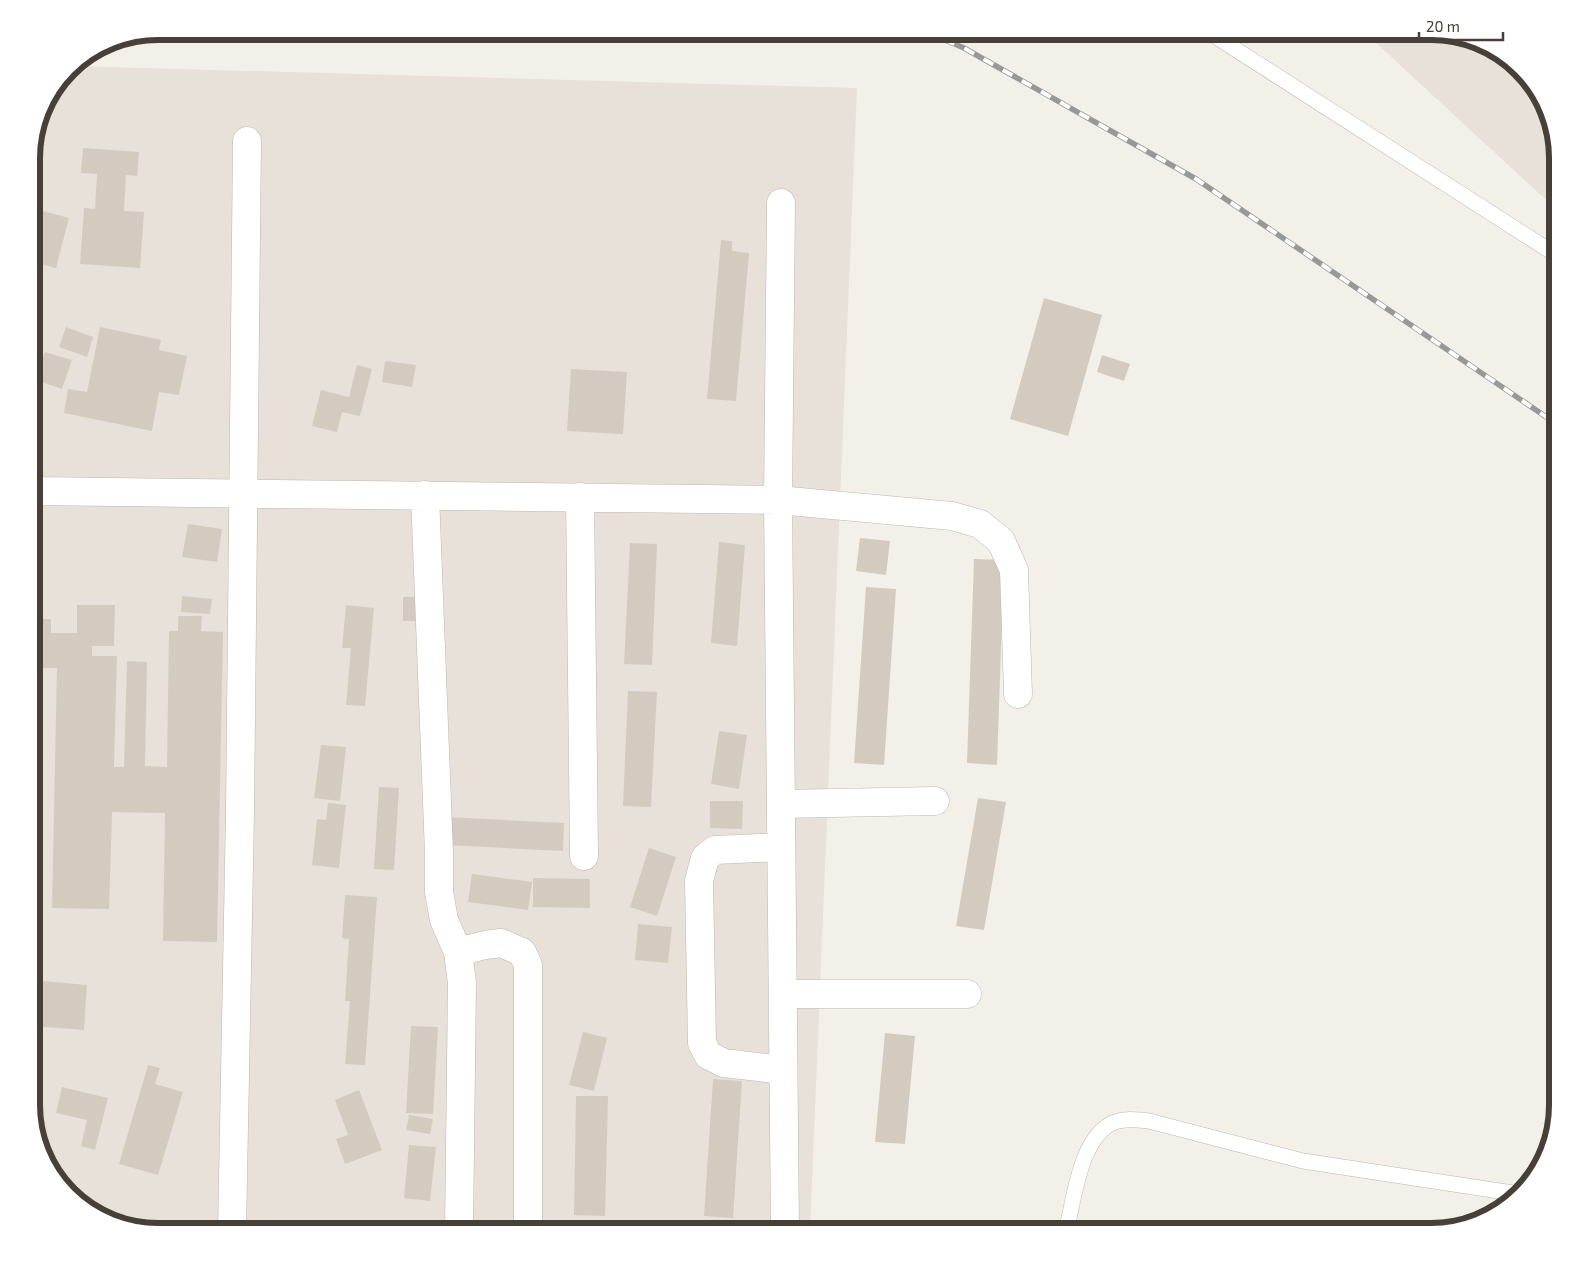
<svg xmlns="http://www.w3.org/2000/svg" width="1589" height="1263" font-family="'Exo 2',sans-serif">
<rect width="100%" height="100%" fill="#f3f0ea"/>
<path fill="#e7e1d9" d="M1363 31H1431L1479 41 1514 63 1545 102 1558 158V211Z
M72 66 857 88 810 1232H158L117 1225 75 1200 44 1161 32 1113V150L44 102Z"/>
<path fill="#d4cbc0" d="M83 148 139 152 137 176 126 175 124 211 144 212 140 268 80 264 84 208 95 209 97 174 81 173Z
M39 210 69 218 56 268 32 262V237Z
M721 240 732 241V251L749 253 736 401 707 399Z
M1044 298 1102 315 1068 436 1010 419Z
M66 327 93 337 87 357 59 347Z
M100 327 161 340 159 350 187 356 179 395 159 392 152 431 64 413 68 389 87 392Z
M45 352 72 360 62 389 36 380Z
M1102 355 1130 364 1124 381 1097 372Z
M385 361 416 365 412 387 382 382Z
M357 365 372 369 360 416 342 412 337 432 312 426 321 390 349 397Z
M571 369 627 372 623 434 567 431Z
M188 524 222 529 217 562 182 557Z
M860 538 890 541 886 575 856 571Z
M719 542 745 545 737 646 711 643Z
M630 543 657 544 652 665 624 664Z
M974 559 1004 560 997 765 967 763Z
M866 587 896 589 884 765 854 763Z
M182 596 212 599 210 614 181 612Z
M403 597H429V621H403Z
M77 605H115L114 646H92V656H117L114 767H124L127 661 147 662 145 766 167 767 169 631H178V616H202L201 631 223 632 217 942 163 941 165 813 112 812 109 909 52 908 57 668H42V657H32V619H51V633H77Z
M346 605 374 608 365 706 346 705 351 648H342Z
M628 691 657 692 651 807 623 806Z
M719 731 747 735 739 789 711 784Z
M321 745 346 747 340 801 314 798Z
M379 787 399 788 394 870 374 869Z
M978 798 1006 802 984 930 956 926Z
M710 801H743L742 829 710 828Z
M328 803 346 805 339 868 312 865 317 819 326 820Z
M445 817 564 823 563 851 444 845Z
M649 848 676 857 657 916 630 907Z
M472 874 532 882 528 910 468 902Z
M533 878 590 879V908L533 907Z
M345 895 377 897 365 1065 345 1064 350 1001H345L349 939 342 938Z
M638 924 672 927 668 963 635 960Z
M32 980 87 985 84 1030 32 1026Z
M411 1026 438 1027 433 1114 406 1113Z
M583 1032 607 1038 594 1091 569 1085Z
M885 1033 915 1036 905 1144 875 1142Z
M148 1065 160 1068 155 1084 183 1092 158 1175 119 1164Z
M713 1079 742 1081 733 1218 704 1216Z
M62 1087 108 1098 95 1150 81 1146 87 1120 56 1113Z
M359 1090 382 1150 345 1164 336 1139 348 1135 335 1100Z
M576 1096H608L605 1216 574 1215Z
M409 1115 433 1119 430 1134 406 1130Z
M409 1145 436 1147 430 1201 404 1198Z"/>
<g fill="none" stroke-linecap="round" stroke-linejoin="round">
<defs>
<path id="lane" d="M1207 31 1558 256
M1066 1232C1074 1200 1080 1135 1115 1122 1126 1118 1138 1120 1149 1121L1303 1161 1519 1194"/>
<path id="street" d="M781 203 778 500 952 516 980 524 1001 541 1014 570 1018 694
M32 491 778 500 785 1232
M425 495 439 853V892L444 920 458 952 462 983 459 1232
M580 497 584 856
M781 804 935 801
M781 847 715 850 705 858 699 881 702 1043 708 1055 724 1063 783 1070
M458 952 485 945 501 943 522 952 528 965V1232
M783 994H967
M232 1232 240 812 247 141"/>
</defs>
<use href="#lane" stroke="#beb7ad" stroke-width="16"/>
<use href="#street" stroke="#beb7ad" stroke-width="29"/>
<use href="#lane" stroke="#fff" stroke-width="15"/>
<use href="#street" stroke="#fff" stroke-width="28"/>
<defs>
<path id="rail" d="M924 31 964 48 1196 179 1558 425"/>
</defs>
<use href="#rail" stroke="#989898" stroke-width="5.5"/>
<use href="#rail" stroke="#fff" stroke-width="4" stroke-dasharray="11" stroke-linecap="butt"/>
</g>
<path d="M0 0H1589V1263H0ZM158 40H1431A118 118 0 0 1 1549 158V1105A118 118 0 0 1 1431 1223H158A118 118 0 0 1 40 1105V158A118 118 0 0 1 158 40Z" fill="#fff" fill-rule="evenodd"/>
<path fill="none" stroke="#474039" stroke-width="6" d="M158 40H1431A118 118 0 0 1 1549 158V1105A118 118 0 0 1 1431 1223H158A118 118 0 0 1 40 1105V158A118 118 0 0 1 158 40Z"/>
<path d="M1419 32v8h84v-8" fill="none" stroke="#474039" stroke-width="2.5"/>
<text x="1426" y="32" font-size="15" fill="#474039" stroke="#ffffff" stroke-width="4" paint-order="stroke">20 m</text>
</svg>
